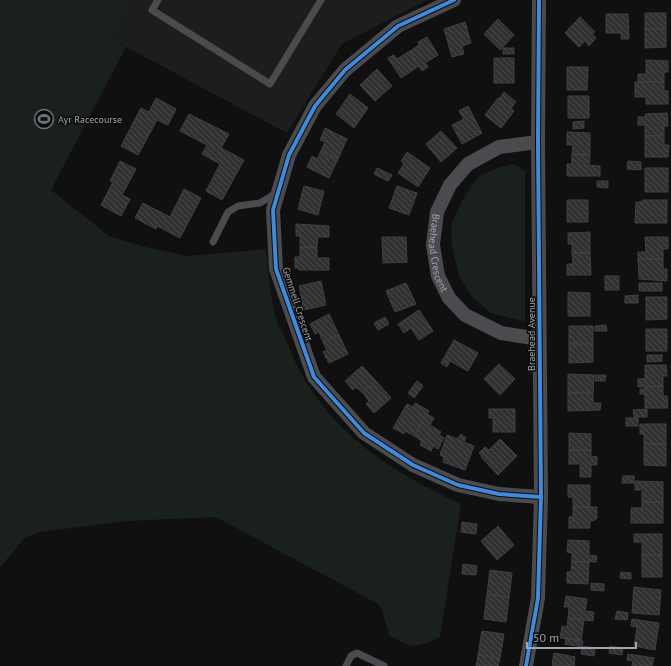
<svg xmlns="http://www.w3.org/2000/svg" width="671" height="666" font-family="'PT Sans',sans-serif">
<defs>
<pattern id="building-back-hatch" width="6" height="6" patternUnits="userSpaceOnUse"><rect width="6" height="6" fill="#313133"/><path d="M-1 5l2 2M0 0l6 6M5-1l2 2" fill="none" stroke="#4c4c4e"/></pattern>
</defs>
<rect width="100%" height="100%" fill="#101010"/>
<path fill="#1d1d1e" d="M135 0H427L342 44 287 133 115 41 125 16Z"/>
<path fill="#1a201b" d="M0 0H135L125 16 115 41 126 47 51 190 109 236 141 246 187 256 266 249C268 271 270 293 275 315 277 324 283 332 286 340 318 425 382 467 461 504L440 637C414 648 414 650 389 635L382 610 378 604 216 517 128 521 39 532 25 538 0 567Z
M513 164 525 171V322L491 313 472 297 459 276 452 246 451 225 463 199 478 177 494 169Z"/>
<path fill="url(#building-back-hatch)" stroke="#404043" d="M645 13H666V29H645Z
M606 14H628L629 39H621V33H606Z
M580 17 595 32 592 34 596 38 589 46 585 41 579 47 565 33Z
M498 19 514 35 500 50 484 34Z
M465 22 471 43 462 46 464 54 452 57 444 29Z
M645 29H666V47L645 48Z
M427 37 438 55 425 63 428 67 422 71 410 51 419 45 418 42Z
M503 48H514V54H503Z
M410 51 419 66 401 78 388 58 394 55 397 59Z
M494 58H514V83H494Z
M646 60 668 61V72H664V82H638V74H646Z
M567 67H588L587 90H567Z
M377 69 392 86 375 101 360 85Z
M635 82H664V91H668V104H646V97H635Z
M504 92 516 102 511 108 499 99Z
M350 94 368 108 354 128 336 114Z
M568 96H589V118H568Z
M156 98 176 109 168 125 157 120 138 155 121 146 141 108 149 112Z
M498 98 514 111 501 128 485 115Z
M468 106 482 133 462 144 452 125 464 119 459 111Z
M667 113 668 126H664V135L645 136V125H638V117H646L645 114Z
M189 114 229 134 221 148 244 160 222 200 206 191 220 164 202 154 207 145 180 131Z
M584 121V128L573 129V122Z
M325 128 347 139 338 159 321 151 325 142 320 140Z
M441 131 457 148 441 162 426 144Z
M567 132 590 133V155L572 154 573 145H567Z
M664 135V145H669L668 157H645V136Z
M321 151 338 159 329 178 307 167 312 156 317 159Z
M407 152 430 168 418 187 398 173 404 164 401 161Z
M572 154 590 155 589 165 600 166V176H567V164H572Z
M120 161 136 169 122 195 130 199 121 216 101 205 113 182 110 181Z
M628 161 641 162V170L627 169Z
M377 168 392 175 388 181 374 174Z
M645 168H668V192H645Z
M597 181H608V188L597 187Z
M304 186 324 191 318 215 298 209Z
M397 186 417 193 409 215 389 208Z
M184 189 201 198 180 238 157 226 156 229 135 218 143 203 170 217Z
M567 200H588V222H567Z
M642 200H667V223H635L636 202H642Z
M296 224 329 226V237H318L317 247H300V236H296Z
M590 232V253H572V244H568V233Z
M382 237H406L407 262 383 263Z
M645 237H668V249H663V259H638V252H646Z
M300 247H317V258H329V270H299V268H295V257H300Z
M572 253H590L591 275H567V264H573Z
M638 259H663V269H667V281L639 279Z
M605 276H619V290H605Z
M321 281 326 305 304 310 299 286Z
M406 283 416 304 395 312 386 291Z
M639 283H662V291H639Z
M568 292 590 293V316H568Z
M638 295V303H625V296Z
M646 297H667V319L646 320Z
M419 310 433 331 419 340 411 328 404 333 398 324Z
M329 314 339 335 323 342 319 332 315 334 310 324Z
M385 317 389 324 378 330 374 323Z
M606 325 607 331H595V326Z
M569 326H593V344H569Z
M646 329H667V351H646Z
M339 335 348 354 329 363 323 352 327 350 323 342Z
M454 340 478 353 468 371 450 361 447 367 441 363Z
M569 344H593V362L569 363Z
M647 355H662V361L647 362Z
M499 364 515 379 500 395 484 379Z
M645 365H666L667 376H663V386L638 387V379H645Z
M362 366 376 381 363 393 356 387 353 390 345 381Z
M568 374 594 375 593 393H568Z
M595 375H606L605 381H595Z
M376 381 391 398 374 413 366 404 369 401 363 393Z
M417 381 423 386 414 398 408 393Z
M663 386V396H667L668 408H645V394H640V389H645V387Z
M568 393H593V403H601L600 410 568 411Z
M415 403 429 411 414 436 405 431 404 434 393 428 407 404 413 407Z
M489 409H515V432H493V418H489Z
M647 409V417H634L633 410Z
M427 414 434 418 430 425 441 432 439 435 444 438 438 449 433 446 431 451 420 445 422 441 414 436Z
M626 418H638V426H626Z
M640 424H666V444H644V434H640Z
M569 433 591 434V450H569Z
M461 434 466 438 464 442 474 446 465 470 443 462 444 457 440 455 447 435 457 439Z
M500 439 517 456 498 475 481 457 482 456 479 453 485 447 489 450Z
M644 444H666V466L644 465Z
M569 450H591V456L597 457V465H591V477H580V464H569Z
M623 476H634V483H622Z
M635 481 663 482V502H642V490H635Z
M568 485H590V507H573V497H568Z
M642 502H663V523H631V508H642Z
M573 507H597V518L595 520 590 521V528H569V517H573Z
M462 522 477 524 476 534 461 532Z
M498 526 514 545 497 560 481 541Z
M634 534H662V555H642V542H634Z
M568 540 589 541V555L597 556 596 562 572 561V553L567 552Z
M642 555H662V577H642Z
M572 561 589 562 588 584 567 583V572H571Z
M463 564 477 566 476 575 462 574Z
M490 570 512 573 509 597 487 594Z
M621 572 631 573V579L620 578Z
M591 583 604 584V591L591 590Z
M634 587 661 590 659 615 632 613Z
M487 594 509 597 506 622 484 619Z
M566 596 587 599 585 611 594 612 593 621 568 618 569 607H564Z
M617 611 628 613 627 620 615 619Z
M568 618 584 620 581 641 560 638 562 626 567 627Z
M632 619 659 623 655 650 634 646 637 627 631 626Z
M482 631 504 634 500 658 478 655Z
M566 638 583 641 582 647 565 644Z
M582 646 595 648 594 656 581 654Z
M610 646 623 648 622 655 609 653Z
M554 653 575 657 574 666 552 665Z
M628 654 654 658 652 666H632L633 661 627 660Z
M478 655 500 658 498 666H476Z"/>
<g fill="none" stroke-linecap="round" stroke-linejoin="round">
<path stroke="#4a4b4f" stroke-width="7" d="M158 0 152 10 270 84 321 0
M213 242 228 212 238 206 260 203 278 192
M346 666 351 656 357 653 384 666"/>
<g stroke="#4a4b4f" stroke-width="14">
<path d="M454 0 398 26 345 70 315 106 289 155 273 210 276 269 314 377 364 433 413 465 458 485 499 494 541 497"/>
<path id="s1" d="M538 142 499 147 468 164 450 185 437 212 433 245 438 276 449 298 465 315 501 333 539 339"/>
<path d="M526 666 538 598 541 497 538 142 539 0"/>
</g>
<defs>
<path id="cycleway" d="M454 0 398 26 345 70 315 106 289 155 273 210 276 269 314 377 364 433 413 465 458 485 499 494 541 497
M526 666 538 598 541 497 538 142 539 0"/>
</defs>
<use href="#cycleway" stroke="#0b0b0c" stroke-width="6"/>
<use href="#cycleway" stroke="#408adc" stroke-width="4"/>
</g>
<defs>
<symbol id="stadium-ring" viewBox="-11 -11 22 22"><circle r="9.5" fill="#0b0b0c" stroke="#6f7178" stroke-width="1.5"/><path d="M0-5a6.5 5 0 1 0 0 10a6.5 5 0 1 0 0-10ZM-3.5-1.8h7v3.6h-7Z" fill="#6f7178"/></symbol>
</defs>
<g fill-rule="evenodd">
<use href="#stadium-ring" x="33" y="108" width="22" height="22"/>
</g>
<g text-anchor="middle" stroke-width="3" stroke-linejoin="round" paint-order="stroke">
<g font-size="10" fill="#a2a5b0" stroke="#0b0b0c" text-anchor="start">
<text x="58" y="123">Ayr Racecourse</text>
</g>
<g font-size="10" fill="#a2a5b0" stroke="#0b0b0c">
<text dy="4" stroke="none"><textPath href="#s1" startOffset="174">Braehead Crescent</textPath></text>
<text transform="translate(298 304) rotate(72)" y="4">Gemmell Crescent</text>
<text transform="translate(531 334) rotate(-90)" y="4">Braehead Avenue</text>
</g>
</g>
<path d="M527 642v6h109v-6" fill="none" stroke="#a2a5b0" stroke-width="2"/>
<text x="533" y="642" font-size="12" fill="#a2a5b0" stroke="#0b0b0c" stroke-width="3" paint-order="stroke">50 m</text>
</svg>
